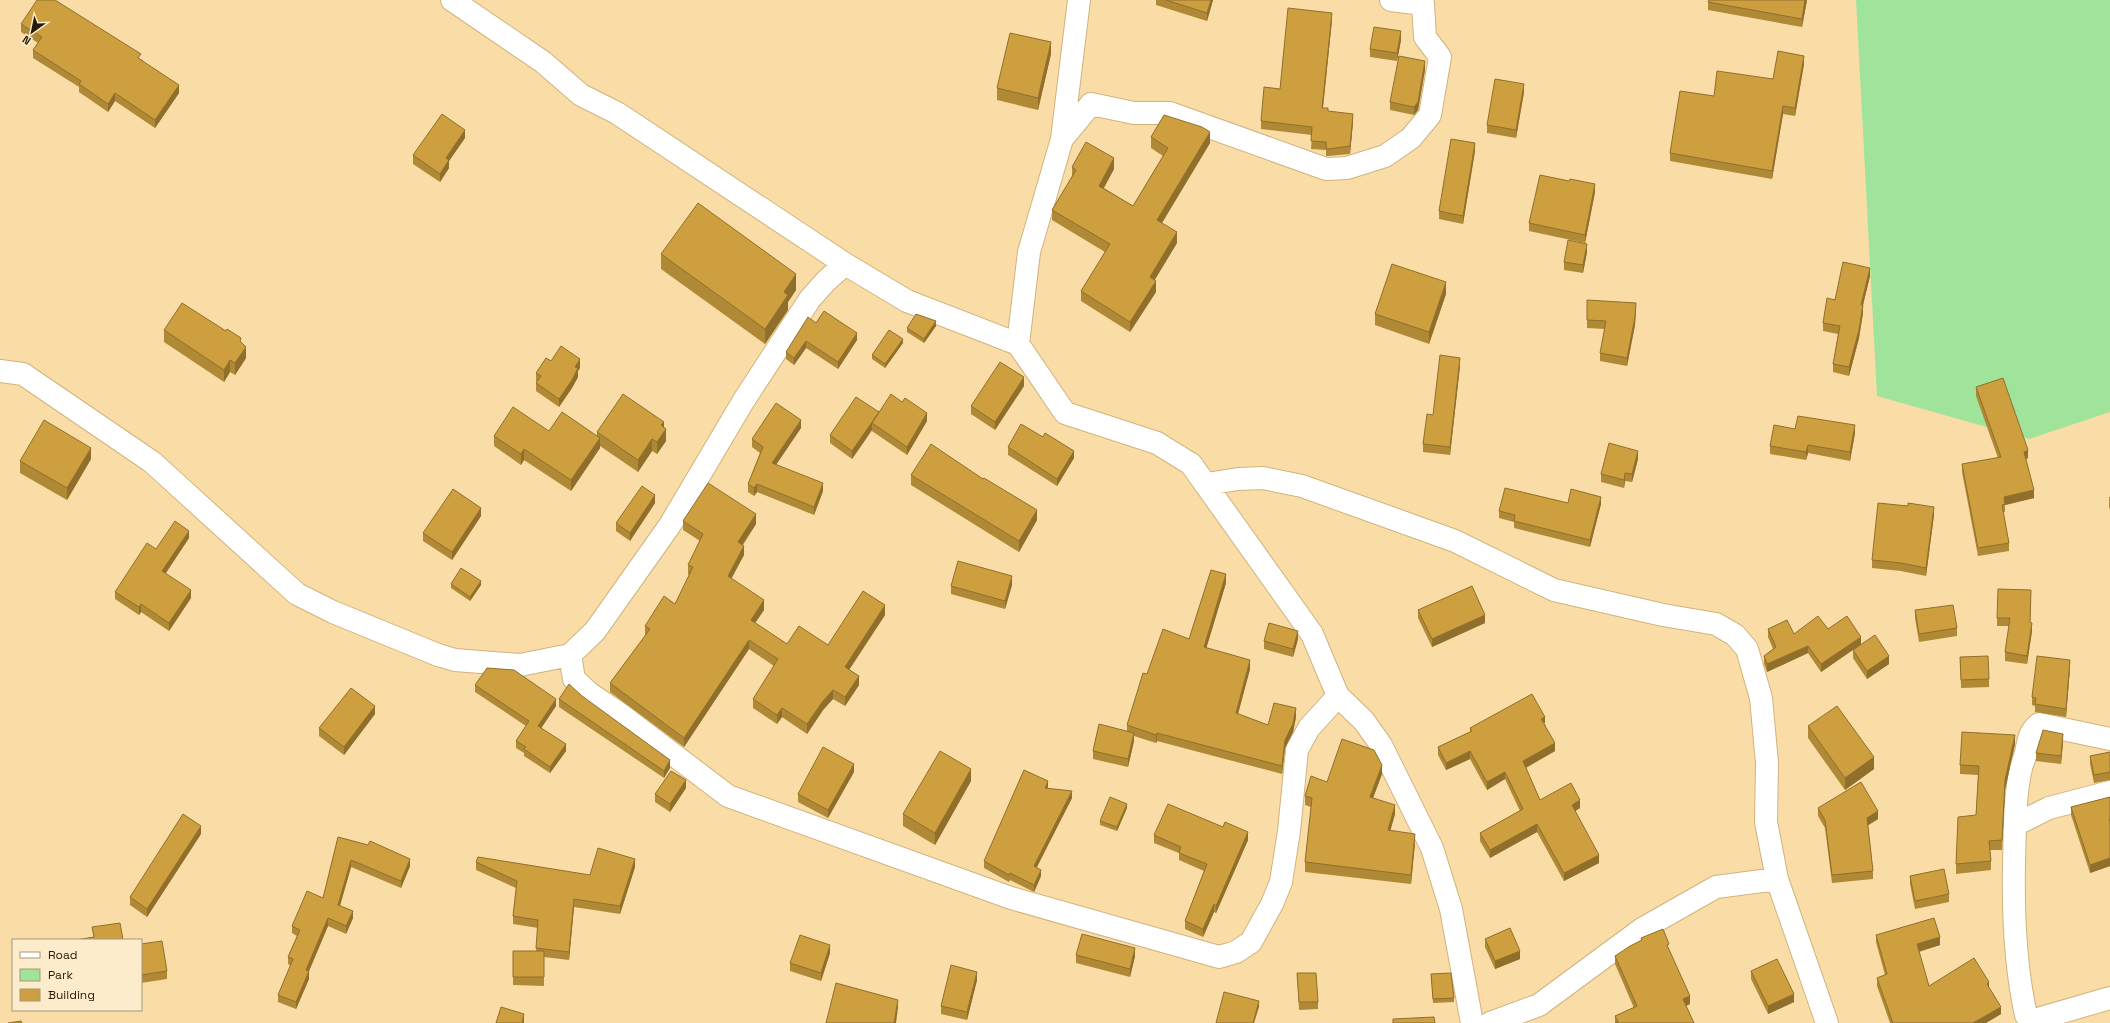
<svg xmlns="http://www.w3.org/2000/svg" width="2110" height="1023" font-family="'Space Grotesk',sans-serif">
<rect width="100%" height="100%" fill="#fadda6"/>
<path fill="#9fe49a" d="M1856 0H2110V412L2029 439 1877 396Z"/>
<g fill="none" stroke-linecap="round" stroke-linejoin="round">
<defs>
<path id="minor" d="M452 0 543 62 581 95 617 113 845 264 907 301 1018 344 1065 413 1157 443 1191 464 1312 634 1338 696 1364 721 1381 745 1432 848 1451 909 1472 1023
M1062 139 1091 104 1134 113H1170L1326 169 1347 168 1385 156 1411 138 1430 115 1440 57 1425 37 1423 4 1391 0
M1018 344 1029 252 1062 139 1079 0
M0 371 23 374 152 462 297 594 333 612 438 655 455 660 520 665 570 655 595 631 670 525 744 400 810 299 826 281 845 264
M1207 484 1238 479 1263 478 1302 486 1455 541 1554 590 1663 615 1716 624 1735 635 1747 649 1761 698 1767 763 1766 822 1777 879 1827 1023
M570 655 574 679 589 693 620 714 728 796 1011 898 1219 957 1236 952 1251 942 1272 904 1281 882 1289 831 1297 750 1309 728 1338 696
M2015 825 2049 808 2110 792
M2034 1020 2026 1015C2015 966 2013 915 2014 864 2015 832 2014 799 2021 768 2022 764 2024 760 2025 756 2029 743 2027 734 2039 724L2110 739
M1490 1023 1539 1005 1642 929 1716 887 1777 879
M2031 1023 2034 1020 2110 998"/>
</defs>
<use href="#minor" stroke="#d0b37e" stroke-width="24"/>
<use href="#minor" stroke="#fff" stroke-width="22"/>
</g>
<path fill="#b08936" d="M1156 0H1213L1207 21 1156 5Z
M1807 0 1802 27 1708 10V2Z
M1332 20 1323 108 1328 111 1353 122 1350 154 1328 156H1326V150L1311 149 1312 135 1261 129V121L1280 89Z
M21 24 141 59 179 93 155 128 115 101 108 112 79 92V87L33 58V50L38 43 21 32Z
M1401 40 1397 61 1370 57V49Z
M1051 54 1038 110 997 100V88Z
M1804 64 1795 116 1783 114 1772 179 1670 161V153L1714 96 1773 79Z
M1425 70 1418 110 1414 115 1390 110V102Z
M1524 92 1516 138 1487 133V125Z
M1151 137 1210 143 1162 223 1177 243 1154 280 1156 292 1130 332 1081 301V291L1105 252 1052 220V210L1072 177V167L1114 169 1104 188 1133 206 1163 156 1151 148Z
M465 138 449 161V168L440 182 413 164V155Z
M1475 151 1463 224 1439 219V211Z
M1595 192 1585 243 1529 231V223Z
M1587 252 1583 273 1564 270V262Z
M661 254 796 290 788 302V310L765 344 661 269Z
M1870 276 1863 305V313L1859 338 1849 376 1833 372V364L1838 334 1823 331V323L1835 300Z
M1446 294 1429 344 1375 325V314Z
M1636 311 1635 325 1627 366 1600 361V353L1605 329 1587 328V320Z
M816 323 857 340 838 369 806 348 794 365 786 359V352Z
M936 326 924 343 907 332V328Z
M164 330 241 342 246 358 235 375 230 372 224 382 164 342Z
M903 343 885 368 872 359V355Z
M551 361 580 368 578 371V377L572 388 559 407 536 391V383L537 382 536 381V373Z
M1460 366 1450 455 1423 452V444L1433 415Z
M1024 386 995 430 971 414V406Z
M1976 387 2028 458 2026 459 2034 498 2005 505V512H2003L2009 543V551L1978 556 1962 472V464L1998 458 1976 396Z
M879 412 927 421 907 455 872 431V430L852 459 830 443V435Z
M664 427 666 441 657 454 652 451 638 472 600 446V448L571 491 524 460 521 465 494 446V436L549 431 597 436V432Z
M801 428 776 464 823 491 814 515 757 492 754 496 748 492V484L760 453 752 447V439Z
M1795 429 1855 433 1850 461 1808 453 1806 460 1770 454V446Z
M1008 447 1074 458 1057 486 1008 455Z
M91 459 67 500 20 473V461Z
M1638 459 1632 482 1625 481 1624 488 1601 482V474Z
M911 475 983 479 1037 520 1019 552 911 485Z
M2109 497H2110V510L2109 507Z
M655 503 630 541 616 531V523Z
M1568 503 1601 504 1590 547 1514 528V522L1499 518V511Z
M1908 506 1934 515 1926 576 1901 571 1872 568V560Z
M481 516 452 560 423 541V533Z
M683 521 756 524 743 545 744 555 731 578 764 610 755 623 787 644 828 645 885 615 849 670 859 685 845 706 833 699 823 710 807 734 782 717 777 724 753 708V699L774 666 749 649 684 747 610 692V683L645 636V626L675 604 689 575 688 574V565L700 541 683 530Z
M189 538 165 574 191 598 169 631 141 612 139 615 115 599V592L156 549Z
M1226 583 1206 648 1250 669 1238 714 1268 725 1296 717 1293 732 1285 748 1282 774 1157 741 1156 743 1134 736V741L1128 767 1093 759V751L1127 731V725L1147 674 1189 639Z
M451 584 481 585 470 601 451 588Z
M1012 585 1005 609 951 594V586Z
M2031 598 2030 623 2032 631 2027 664 2005 661V652L2009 626H1997V618Z
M1418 610 1485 623 1432 647 1418 618Z
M1915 610 1957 628V636L1919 642 1915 618Z
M1768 629 1794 634 1828 629 1861 644 1889 664 1867 679 1853 658V650L1821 672 1808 653 1767 672 1764 664V656L1773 649 1768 637Z
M1298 639 1293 657 1264 649V641Z
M1960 657 1989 679V687L1961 688Z
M2070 668 2066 717 2035 712V706L2032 705V697Z
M475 685 556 706 541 728 566 751 550 773 524 756V753L516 748V741L526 726 475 692Z
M582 696 670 768 664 778 559 707V699Z
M375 714 344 755 319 736V728Z
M1545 724 1555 751 1526 768 1540 800 1580 808 1575 811 1599 863 1564 881 1537 832 1490 858 1480 841V833L1520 811 1505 779 1487 790 1470 759 1446 770 1438 755V747L1470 732V728Z
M1808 726 1874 769 1845 790 1808 738Z
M2063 742 2061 764 2036 761V753Z
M2015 744 2005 790 2002 850H1990L1991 861V870L1956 874V864L1976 815 1978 775 1960 774V765Z
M2110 752V780L2094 783 2090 764V756Z
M854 772 828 818 798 802V794Z
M1382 774 1373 798 1395 814 1390 831 1415 843 1411 884 1305 872V862L1311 807 1305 805V796L1327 782Z
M971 781 935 845 903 826V814Z
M1048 787 1047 788 1072 798 1036 867 1041 876 1034 892 1010 880 1009 882 984 868V861Z
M686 788 670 812 655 802V794Z
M2110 797V866L2090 873 2071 815V807Z
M1127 808 1117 831 1100 825V821Z
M1818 808 1878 819 1868 825 1873 871V879L1832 883 1825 828 1818 816Z
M201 834 147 917 130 905V897Z
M1154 835 1248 840 1216 913 1214 912 1203 937 1185 929V921L1204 871 1179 860V853L1154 843Z
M338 837 410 866 401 888 351 867 340 906 353 918 346 934 328 926 309 971V979L296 1009 278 1002V995L291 966 288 964V957L297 936 292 933V926L323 898Z
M476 862 590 875 635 867 620 914 574 907 569 960 544 957V986L513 985V951H536L538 928 513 924V916L516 888 476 870Z
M1910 876 1949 894V902L1915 909 1910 884Z
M1876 935 1940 945 1919 952 1929 986 1989 988 2001 1014 1986 1023H1890L1877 986V978L1885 975 1876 942Z
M1641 938 1669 950 1690 1004 1686 1006 1615 1023V1016L1634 1008 1615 964V956L1641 941Z
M1485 939 1520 959 1495 969 1485 947Z
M141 944 167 971V979L141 983Z
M830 953 821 981 790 971V963Z
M1076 955 1135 956 1130 977 1076 963Z
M1751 971 1794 1002 1768 1014 1751 979Z
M1297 973 1318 1002V1009L1299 1010Z
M1431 974 1454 998V1002L1433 1003Z
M977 980 967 1020 941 1014V1006Z"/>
<path fill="#906f2c" d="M1211 0H1213L1207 21V13Z
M1805 0H1807L1802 27V19Z
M1332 13V20L1322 116V108Z
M1401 31V40L1397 61V53Z
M1051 42V54L1038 110V98Z
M1804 56V64L1795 116V108Z
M1425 61V70L1418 110 1414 115V107Z
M1524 84V92L1516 138V130Z
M179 85V93L155 128V120Z
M115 93V101L108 112V104Z
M1783 106V114L1772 179V171Z
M1353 114V122L1350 154V146Z
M465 130V138L449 161V168L440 182V174L446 158Z
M1210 132V143L1157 231V220Z
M1475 143V151L1463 224V216Z
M1114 158V169L1099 196V186Z
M1595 184V192L1585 243V235Z
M1177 232V243L1150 288V277Z
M1587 244V252L1583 273V265Z
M1870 268V276L1861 313V305Z
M796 274V290L788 302V310L765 344V329L784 292Z
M1156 281V292L1130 332V322Z
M1446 282V294L1429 344V332Z
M1636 303 1635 325 1627 366V358Z
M1863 305V313L1859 338 1849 376V367Z
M936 321V326L924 343V339Z
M857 333V340L838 369V362Z
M903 339V343L885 368V364Z
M806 341V348L794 365V358Z
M246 347V358L235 375V363Z
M1460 358V366L1450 455V447Z
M580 359V368L578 371V377L572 388 559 407V399L575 367Z
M230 360V372L224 382V370Z
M1024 377V386L995 430V422Z
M879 412 872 423V430L852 459V451Z
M927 413V421L907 455V447Z
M801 420V428L772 471V463Z
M664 422V432L666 429V441L657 454V442L661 425Z
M1855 425V433L1850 461V452Z
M600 438V448L571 491V480Z
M652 439V451L638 472V460Z
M1808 445V453L1806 460V452Z
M91 448V459L67 500V488Z
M524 449V460L521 465V454Z
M2028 450V458L2024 460V452Z
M1074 451V458L1057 486V479Z
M1638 451V459L1632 482V474Z
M1625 473V481L1624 488V480Z
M823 483V491L814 515V507Z
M757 484V492L754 496V488Z
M2034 490V498L2005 505 2004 497Z
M655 495V503L630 541V533Z
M1601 497V504L1590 547V540Z
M1934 507V515L1926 576V568Z
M481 508V516L452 560V552Z
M1037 510V520L1019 552V541Z
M756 514V524L738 551V542Z
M189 531V538L162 579V571Z
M744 546V555L728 585V576Z
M1226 574V583L1204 656V647Z
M1012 576V585L1005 609V601Z
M481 581V585L470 601V597Z
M191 590V598L169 631V623Z
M764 600V610L751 629V620Z
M141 604V612L139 615V607Z
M885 605V615L845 676V667Z
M1485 615V623L1432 647V639Z
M2032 623V631L2027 664V656Z
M1298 631V639L1293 657V649Z
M1861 637V644L1821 672V664Z
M749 640V649L684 747V738Z
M1808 646V653L1767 672V664Z
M1889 656V664L1867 679V671Z
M1250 660V669L1236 721V713Z
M2070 660V668L2066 717V709Z
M859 676V685L845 706V697Z
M833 690V699L823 710 807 734V724L823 701Z
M556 699V706L538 733V726Z
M375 706V714L344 755V747Z
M782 708V717L777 724V715Z
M1296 708V717L1293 732 1285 748 1282 774V766L1285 740Z
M1545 717V724L1541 719Z
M1134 733V741L1128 767V759Z
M1157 733V741L1156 743V735Z
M2063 734V742L2061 764V756Z
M2015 735V744L2005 790 2002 850 2005 780Z
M1555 743V751L1523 769V761Z
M566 744V751L550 773V767Z
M1470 751V759L1446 770V763Z
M1874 757V769L1845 790V778Z
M670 760V768L664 778V771Z
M854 764V772L828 818V810Z
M1382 765V774L1370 806V797Z
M971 769V781L935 845V833Z
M1505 772V779L1487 790V782Z
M686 780V788L670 812V804Z
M1048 781V787L1045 794V788Z
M1072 791V798L1034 873V866Z
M1580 800V808L1572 813V805Z
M1127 804V808L1117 831V827Z
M1395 805V814L1388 839V830Z
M1878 811V819L1867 826V818Z
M1537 824V832L1490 858V850Z
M201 826V834L147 917V909Z
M1248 832V840L1216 913V906Z
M1415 834V843L1411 884V875Z
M1599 855V863L1564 881V873Z
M2110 858V866L2090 873V865Z
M410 859V866L401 888V881Z
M635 859V867L620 914V906Z
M351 860V867L338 912V905Z
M1041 870V876L1034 892V885Z
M574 899V907L569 960V952Z
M1214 904V912L1203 937V929Z
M353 911V918L346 934V926Z
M328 918V926L309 971V979L296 1009V1002L306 970Z
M1940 937V945L1917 952V944Z
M830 945V953L821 981V973Z
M1135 948V956L1130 977V969Z
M1520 951V959L1495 969V961Z
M977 972V980L967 1020V1012Z
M1989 982V990L1987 984Z
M1794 994V1002L1768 1014V1006Z
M1690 996V1004L1683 1007V999Z
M898 1000V1008L896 1023H894Z
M1259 1001V1007L1254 1023H1253Z
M2001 1007V1014L1986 1023H1973Z
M524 1014V1023H522Z"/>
<path fill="#cd9f3f" stroke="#906f2c" d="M37 0H55L141 54 138 58 179 85 155 120 115 93 108 104 79 84 81 81 33 50 42 37 21 24Z
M1166 0H1211L1207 13Z
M1709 0H1805L1802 19 1708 2Z
M1288 8 1332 13 1322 108H1328V111L1353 114 1350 146 1328 149 1326 148V142L1311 141 1312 127 1261 121 1264 87 1280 89Z
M1374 27 1401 31 1397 53 1370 49Z
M1010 33 1051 42 1038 98 997 88Z
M1778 51 1804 56 1795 108 1783 106 1772 171 1670 153 1680 91 1714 96 1717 71 1773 79Z
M1399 56 1425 61 1418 102 1414 107 1390 102Z
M1495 79 1524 84 1516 130 1487 125Z
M442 114 465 130 446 158 449 160 440 174 413 155Z
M1164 115 1202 127 1210 132 1157 220 1177 232 1150 277 1156 281 1130 322 1081 291 1110 244 1052 210 1076 170 1072 167 1086 142 1114 158 1099 186 1133 206 1168 148 1151 137Z
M1451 139 1475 143 1463 216 1439 211Z
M1540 175 1569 181 1570 179 1595 184 1585 235 1529 223Z
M698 203 796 274 784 292 788 295 765 329 661 254Z
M1568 240 1587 244 1583 265 1564 262Z
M1843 262 1870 268 1861 305H1863L1859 330 1849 367 1833 364 1840 326 1823 323 1827 298 1835 300Z
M1392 264 1446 282 1429 332 1375 314Z
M1587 300 1636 303 1635 317 1627 358 1600 353 1606 321 1587 320Z
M182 303 226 331 227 329 241 338 240 341 246 347 235 363 230 360 224 370 164 330Z
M824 311 857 333 838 362 806 341 794 358 786 352 808 317 816 323Z
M916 314 936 321 924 339 907 328Z
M889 330 903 339 885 364 872 355Z
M561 346 580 359 575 367 578 368 572 380 559 399 536 383 541 376 536 373 546 358 551 361Z
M1440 355 1460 358 1450 447 1423 444 1427 414 1433 415Z
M1000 362 1024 377 995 422 971 406Z
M2003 378 2028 450 2024 452 2034 490 2004 497 2005 504 2002 505 2009 543 1978 548 1962 464 2001 457 1976 387Z
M623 394 664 422 661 425 666 429 657 442 652 439 638 460 597 432Z
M891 394 902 402 905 398 927 413 907 447 872 423Z
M856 397 879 412 852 451 830 435Z
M776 403 801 420 772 463 823 483 814 507 757 484 754 488 748 484 763 447 752 439Z
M513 407 549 431 562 412 600 438 571 480 524 449 521 454 494 436Z
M1798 416 1855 425 1850 452 1808 445 1806 452 1770 446 1774 425 1795 429Z
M44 420 91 448 67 488 20 461Z
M1021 424 1043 437 1045 433 1074 451 1057 479 1008 447Z
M1609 443 1638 451 1632 474 1625 473 1624 480 1601 474Z
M931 444 983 479 984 478 1037 510 1019 541 911 475Z
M708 483 756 514 738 542 744 546 728 576 764 600 751 620 787 644 799 626 828 645 863 591 885 605 845 667 859 676 845 697 833 690 823 701 807 724 782 708 777 715 753 699 778 659 749 640 684 738 610 683 650 629 645 626 664 596 675 604 693 567 688 565 703 534 683 521Z
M642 486 655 495 630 533 616 523Z
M1505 488 1568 503 1571 489 1601 497 1590 540 1514 521 1515 515 1499 511Z
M453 489 481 508 452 552 423 533Z
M1878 503 1908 506V503L1934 507 1926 568 1901 563 1872 560Z
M175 521 189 531 162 571 191 590 169 623 141 604 139 607 115 592 147 543 156 549Z
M958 561 1012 576 1005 601 951 586Z
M461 568 481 581 470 597 451 584Z
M1211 570 1226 574 1204 647 1250 660 1236 713 1268 725 1274 703 1296 708 1293 724 1285 740 1282 766 1157 733 1156 735 1127 725 1143 673 1147 674 1163 629 1189 639Z
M1472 586 1485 615 1432 639 1418 610Z
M1998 589 2031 590 2030 622 2032 623 2027 656 2005 652 2010 618H1997Z
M1953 605 1957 628 1919 634 1915 610Z
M1818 616 1828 629 1847 616 1861 637 1821 664 1808 646 1767 664 1764 656 1776 647 1768 629 1787 620 1794 634Z
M1269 623 1298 631 1293 649 1264 641Z
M1875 635 1889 656 1867 671 1853 650Z
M1988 656 1989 679 1961 680 1960 657Z
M2037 656 2070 660 2066 709 2035 704 2036 698 2032 697Z
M487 668 514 670 556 699 538 726 566 744 550 767 524 749 526 747 516 741 529 721 475 685Z
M569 684 582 696 670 760 664 771 559 699Z
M351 688 375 706 344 747 319 728Z
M1532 694 1545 717 1541 719 1555 743 1523 761 1540 800 1571 783 1580 800 1572 805 1599 855 1564 873 1537 824 1490 850 1480 833 1523 809 1505 772 1487 782 1470 751 1446 763 1438 747 1472 731 1470 728Z
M1837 706 1874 757 1845 778 1808 726Z
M1099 724 1134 733 1128 759 1093 751Z
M2043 730 2063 734 2061 756 2036 753Z
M1962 732 2015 735 2005 780 2002 840 1989 841 1991 861 1956 864 1958 817 1976 815 1979 766 1960 765Z
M1342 739 1374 750 1382 765 1370 797 1395 805 1388 830 1415 834 1411 875 1305 862 1312 798 1305 796 1311 776 1327 782Z
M823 747 854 764 828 810 798 794Z
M940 751 971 769 935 833 903 814Z
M2110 752V772L2094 775 2090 756Z
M1024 770 1048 781 1045 788 1072 791 1034 866 1041 870 1034 885 1010 873 1009 875 984 861Z
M671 771 686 780 670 804 655 794Z
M1861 782 1878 811 1867 818 1873 871 1832 875 1825 820 1818 808Z
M1110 797 1127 804 1117 827 1100 821Z
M2110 797V819H2109L2110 822V858L2090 865 2071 807Z
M1168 804 1223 827 1225 822 1248 832 1216 906 1214 904 1203 929 1185 921 1207 864 1179 853 1181 847 1154 835Z
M183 814 201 826 147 909 130 897Z
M338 837 368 845 370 841 410 859 401 881 351 860 338 905 353 911 346 926 328 918 306 970 309 971 296 1002 278 995 293 959 288 957 300 930 292 926 307 891 323 898Z
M598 848 635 859 620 906 574 899 569 952 536 948 538 920 513 916 517 881 476 862 478 857 590 875Z
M1944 869 1949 894 1915 901 1910 876Z
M1934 918 1940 937 1917 944 1929 986 1974 958 1989 982 1987 984 2001 1007 1973 1023H1892H1893L1877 978 1887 974 1876 935Z
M120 923 123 940H76L94 937 92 927Z
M1510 928 1520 951 1495 961 1485 939Z
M1663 929 1669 944 1667 945 1690 996 1683 999 1694 1023H1615L1618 1022 1615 1016 1637 1006 1615 956 1630 946 1642 940 1641 938Z
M1082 934 1135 948 1130 969 1076 955Z
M800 935 830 945 821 973 790 963Z
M162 941 167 971 141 975V944Z
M513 951H544V977H513Z
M1777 959 1794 994 1768 1006 1751 971Z
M951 965 977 972 967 1012 941 1006Z
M1297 973H1316L1318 1002H1299Z
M1451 973 1454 998 1433 999 1431 974Z
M836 983 898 1000 894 1023H826Z
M1224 992 1259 1001 1253 1023H1216Z
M501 1007 524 1014 522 1023H496Z
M1434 1017 1435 1023H1393V1019Z
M21 1021 22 1023H8Z"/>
<rect x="12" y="939" width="130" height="72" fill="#fdeccb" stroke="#a7987c"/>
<rect x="20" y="952" width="20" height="6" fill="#ffffff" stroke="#a7987c"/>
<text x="48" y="959" font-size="12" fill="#261b06">Road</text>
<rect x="20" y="969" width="20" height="12" fill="#9fe49a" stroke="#a7987c"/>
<text x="48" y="979" font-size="12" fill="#261b06">Park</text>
<rect x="20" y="989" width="20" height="12" fill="#cd9f3f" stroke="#a7987c"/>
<text x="48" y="999" font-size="12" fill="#261b06">Building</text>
<g transform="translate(32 32) rotate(213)" stroke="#fdeccb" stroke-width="3" paint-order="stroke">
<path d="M0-3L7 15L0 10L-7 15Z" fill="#261b06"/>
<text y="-6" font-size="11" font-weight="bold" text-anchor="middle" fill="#261b06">N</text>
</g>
</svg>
